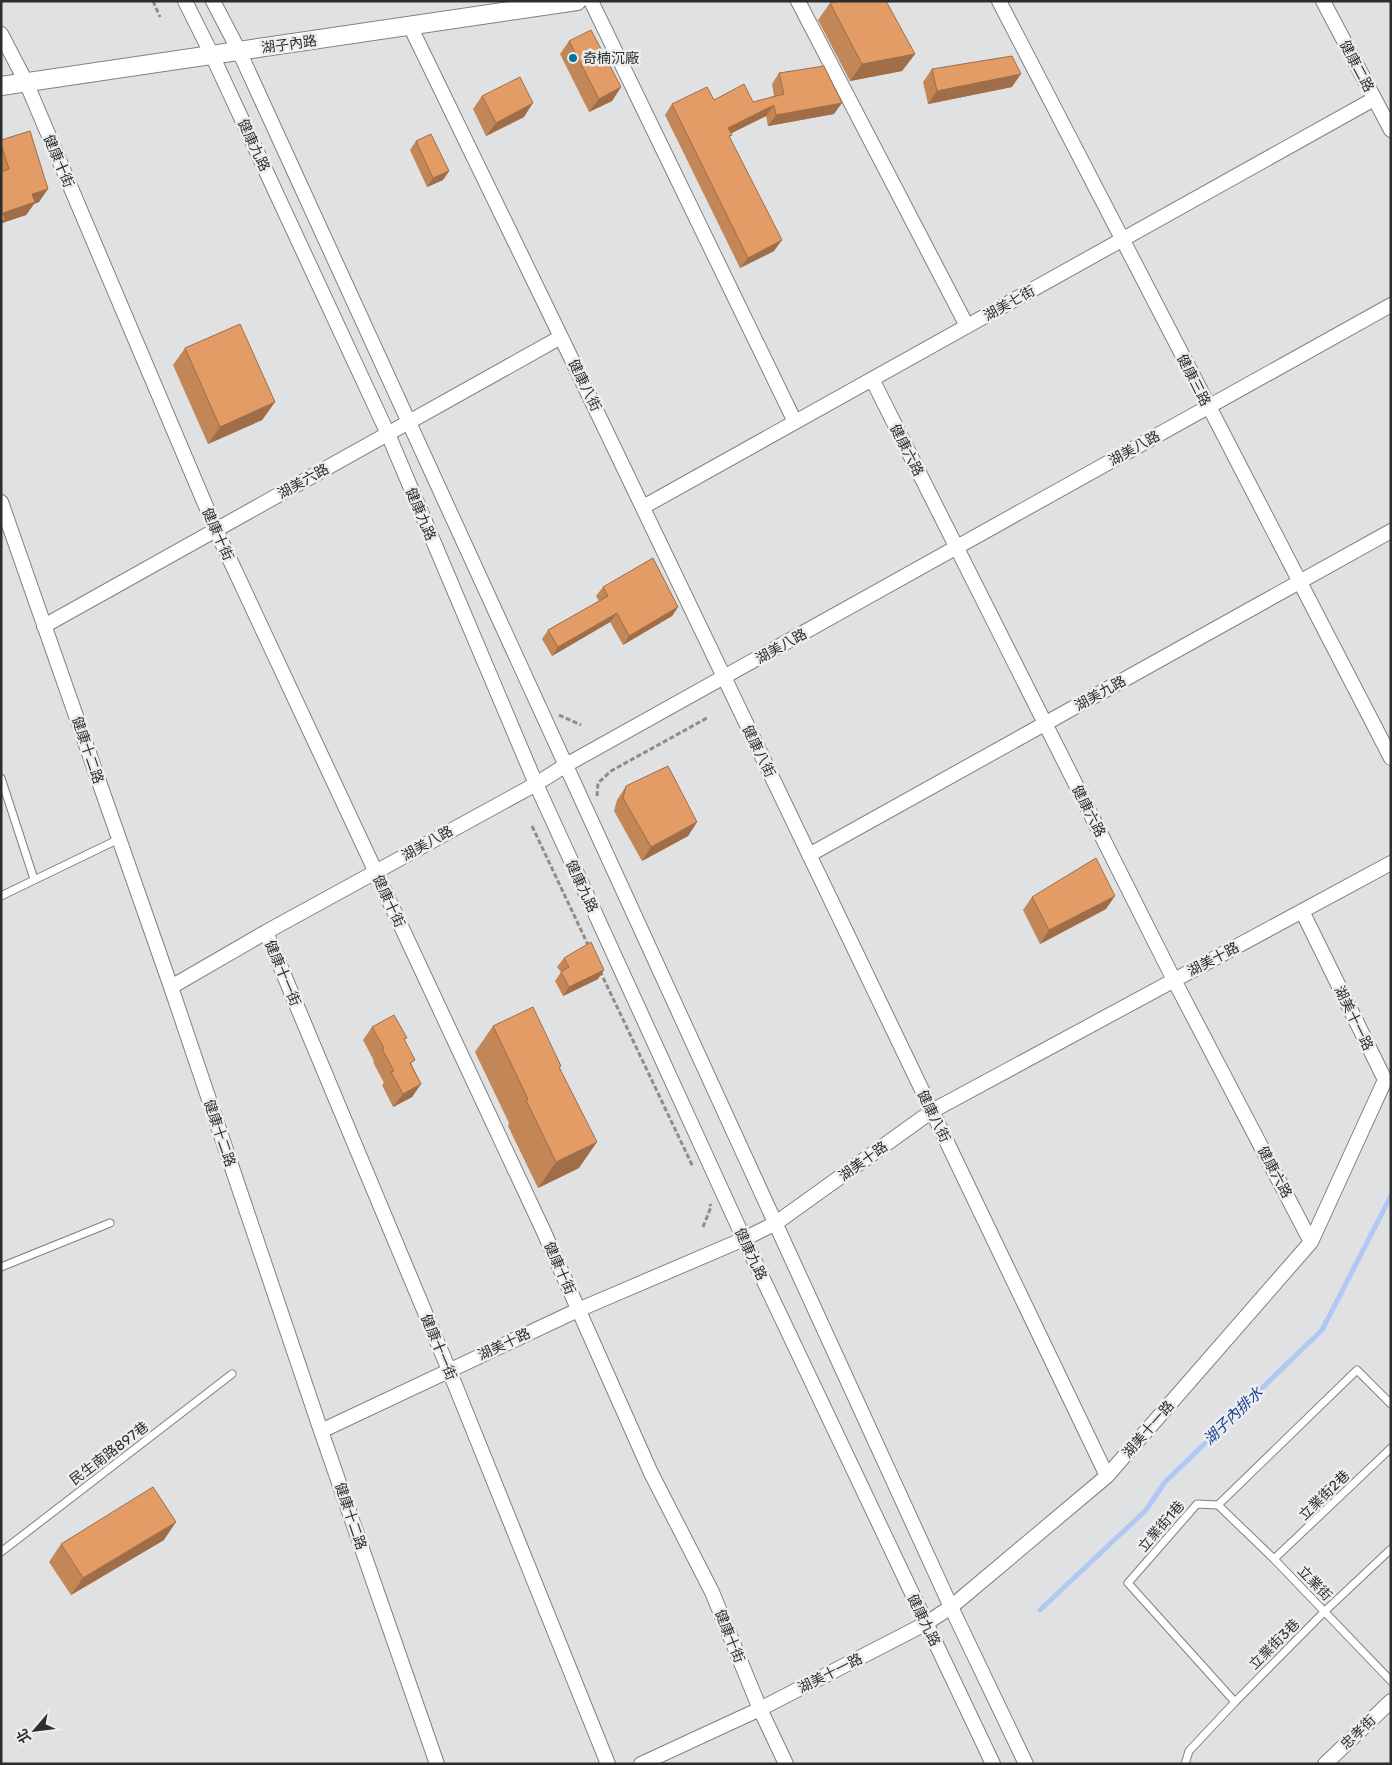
<svg xmlns="http://www.w3.org/2000/svg" width="1392" height="1765" font-family="Rubik,'Noto Sans TC',sans-serif">
<rect width="100%" height="100%" fill="#e0e1e2"/>
<g fill="none" stroke-linecap="round" stroke-linejoin="round">
<path stroke="#b0c8f3" stroke-width="5" d="M1040 1610 1146 1510 1165 1482 1322 1330 1391 1196"/>
<defs>
<path id="service" d="M1 778 34 879
M1 896 119 839
M1 1267 110 1223
M1218 1505 1274 1559 1391 1681
M1 1552 232 1374
M1274 1559 1391 1448
M1235 1702 1128 1583 1197 1504 1218 1505 1357 1370 1391 1404
M1185 1764 1189 1751 1235 1702 1325 1611 1391 1549"/>
<path id="minor" d="M185 1 212 55 388 434 536 784 744 1239 993 1764
M213 1 239 51 951 1607 1026 1764
M591 1 795 422
M798 1 967 326
M999 1 1391 758
M1323 1 1391 130
M410 26 561 337 1107 1476
M1 34 26 82 216 530 543 1230 651 1473 712 1592 760 1709 786 1764
M872 379 1174 980 1311 1242
M1 502 171 987 321 1431 437 1764
M643 507 1374 99
M44 626 561 337
M809 855 1391 531
M266 932 449 1370 608 1764
M171 987 266 932 536 784 566 765 1391 305
M321 1431 578 1310 744 1239 776 1223 932 1111 1391 863
M641 1764 760 1709 925 1624 951 1607 1107 1476 1311 1242 1385 1080 1302 911
M1325 1764 1391 1701"/>
<path id="tertiary" d="M1 86 577 1"/>
</defs>
<use href="#service" stroke="#808081" stroke-width="9"/>
<use href="#minor" stroke="#808081" stroke-width="16"/>
<use href="#tertiary" stroke="#808081" stroke-width="20"/>
<path stroke="#8c8d8e" stroke-width="3" stroke-dasharray="5 2.5" stroke-linecap="butt" d="M153 1 160 17
M559 715 581 725
M597 796 598 783 611 771 707 718
M532 826 589 947
M600 971 693 1167
M703 1227 711 1207 710 1204"/>
<use href="#service" stroke="#fff" stroke-width="7"/>
<use href="#minor" stroke="#fff" stroke-width="14"/>
<use href="#tertiary" stroke="#fff" stroke-width="18"/>
</g>
<path fill="#c38657" d="M830 3 915 54 902 71 850 81 818 20Z
M569 41 621 87 612 101 589 112 560 54Z
M932 69 1012 87 928 104 923 82Z
M779 73 834 114 768 126 766 116 731 133 730 138 774 251 740 268 665 115 672 104 714 100 753 102 774 96 772 84Z
M482 96 524 117 486 136 473 109Z
M1 140 39 202 34 204 26 215 2 223 1 225Z
M416 141 449 171 443 180 427 187 410 150Z
M185 348 275 402 262 420 208 444 173 365Z
M603 587 678 607 672 616 623 645 610 622 552 656 542 639 548 630 599 601 596 596Z
M626 786 697 822 688 836 642 861 614 811 617 800Z
M1032 897 1106 909 1040 944 1023 910Z
M564 958 598 979 563 996 555 981 561 972 557 967Z
M493 1026 559 1068 579 1168 538 1188 508 1126 509 1123 475 1052Z
M372 1027 405 1041 412 1065 421 1084 412 1097 393 1107 382 1085 384 1083 373 1062 374 1061 363 1040Z
M164 1540 71 1595 49 1562 61 1544Z"/>
<path fill="#9f6d47" d="M915 54 902 71 850 81 862 64Z
M1021 74 1012 87 928 104 937 91Z
M621 87 612 101 589 112 599 99Z
M533 103 524 117 486 136 496 123Z
M842 103 834 114 768 126 776 115Z
M774 105 766 116 720 139 728 128Z
M449 171 443 180 427 187 433 178Z
M48 189 39 202 34 204 26 215 2 223 1 225V215L3 213 32 194Z
M782 240 774 251 740 268 748 258Z
M275 402 262 420 208 444 220 427Z
M678 607 672 616 623 645 629 636Z
M617 613 610 622 552 656 558 647Z
M697 822 688 836 642 861 651 847Z
M1115 896 1106 909 1040 944 1049 930Z
M604 970 598 979 563 996 569 987Z
M421 1084 412 1097 393 1107 403 1094Z
M597 1142 579 1168 538 1188 556 1162Z
M176 1522 164 1540 71 1595 83 1578Z"/>
<path fill="#e39c65" stroke="#9f6d47" d="M840 1H886L915 54 862 64 830 3Z
M591 30 621 87 599 99 569 41Z
M1012 56 1021 74 937 91 932 69Z
M824 66 842 103 776 115 774 105 728 128 732 135 729 136 782 240 748 258 672 104 707 87 714 100 744 84 753 102 784 94 779 73Z
M520 77 533 103 496 123 482 96Z
M30 131 48 189 32 194 35 202 3 213 5 220 1 221V172L9 169 1 144V140Z
M431 134 449 171 433 178 416 141Z
M240 324 275 402 220 427 185 348Z
M653 558 678 607 629 636 617 613 558 647 548 630 608 596 603 587Z
M668 766 697 822 651 847 623 798 626 786Z
M1096 858 1115 896 1049 930 1032 897Z
M591 942 604 970 569 987 561 972 569 967 564 958Z
M533 1007 561 1066 559 1067 597 1142 556 1162 526 1100 528 1099 493 1026Z
M394 1015 407 1038 404 1039 415 1060 410 1063 421 1084 403 1094 391 1072 394 1071 382 1049 384 1048 372 1027Z
M153 1487 176 1522 83 1578 61 1544Z"/>
<circle fill="#00759f" stroke="#edeeef" stroke-width="2" cx="573" cy="58" r="5"/>
<g text-anchor="middle" stroke-width="5" stroke-linejoin="round" paint-order="stroke">
<g font-size="14" fill="#2c2d2d" stroke="#edeeef">
<text transform="translate(289 44) rotate(-8)" y="5">湖子內路</text>
<text transform="translate(1357 66) rotate(62)" y="5">健康二路</text>
<text transform="translate(254 145) rotate(65)" y="5">健康九路</text>
<text transform="translate(59 161) rotate(67)" y="5">健康十街</text>
<text transform="translate(1009 303) rotate(-29)" y="5">湖美七街</text>
<text transform="translate(1194 380) rotate(63)" y="5">健康三路</text>
<text transform="translate(585 385) rotate(64)" y="5">健康八街</text>
<text transform="translate(1134 448) rotate(-29)" y="5">湖美八路</text>
<text transform="translate(907 450) rotate(63)" y="5">健康六路</text>
<text transform="translate(303 481) rotate(-29)" y="5">湖美六路</text>
<text transform="translate(421 514) rotate(67)" y="5">健康九路</text>
<text transform="translate(218 534) rotate(66)" y="5">健康十街</text>
<text transform="translate(781 646) rotate(-29)" y="5">湖美八路</text>
<text transform="translate(1100 693) rotate(-29)" y="5">湖美九路</text>
<text transform="translate(88 750) rotate(71)" y="5">健康十二路</text>
<text transform="translate(759 751) rotate(64)" y="5">健康八街</text>
<text transform="translate(1089 811) rotate(63)" y="5">健康六路</text>
<text transform="translate(427 843) rotate(-29)" y="5">湖美八路</text>
<text transform="translate(582 886) rotate(65)" y="5">健康九路</text>
<text transform="translate(389 901) rotate(65)" y="5">健康十街</text>
<text transform="translate(1213 959) rotate(-28)" y="5">湖美十路</text>
<text transform="translate(283 973) rotate(67)" y="5">健康十一街</text>
<text transform="translate(1354 1018) rotate(64)" y="5">湖美十一路</text>
<text transform="translate(934 1116) rotate(64)" y="5">健康八街</text>
<text transform="translate(220 1133) rotate(71)" y="5">健康十二路</text>
<text transform="translate(863 1161) rotate(-36)" y="5">湖美十路</text>
<text transform="translate(1275 1172) rotate(62)" y="5">健康六路</text>
<text transform="translate(751 1254) rotate(65)" y="5">健康九路</text>
<text transform="translate(560 1268) rotate(66)" y="5">健康十街</text>
<text transform="translate(504 1344) rotate(-25)" y="5">湖美十路</text>
<text transform="translate(439 1347) rotate(67)" y="5">健康十一街</text>
<text transform="translate(1148 1429) rotate(-49)" y="5">湖美十一路</text>
<text transform="translate(109 1453) rotate(-37)" y="5">民生南路897巷</text>
<text transform="translate(1324 1495) rotate(-44)" y="5">立業街2巷</text>
<text transform="translate(351 1516) rotate(71)" y="5">健康十二路</text>
<text transform="translate(1161 1526) rotate(-49)" y="5">立業街1巷</text>
<text transform="translate(1315 1583) rotate(46)" y="5">立業街</text>
<text transform="translate(924 1620) rotate(64)" y="5">健康九路</text>
<text transform="translate(730 1636) rotate(68)" y="5">健康十街</text>
<text transform="translate(1274 1644) rotate(-45)" y="5">立業街3巷</text>
<text transform="translate(830 1673) rotate(-27)" y="5">湖美十一路</text>
<text transform="translate(1358 1732) rotate(-44)" y="5">忠孝街</text>
</g>
<g font-size="14" fill="#2c2d2d" stroke="#edeeef" text-anchor="start">
<text x="583" y="63">奇楠沉廠</text>
</g>
<g font-size="15" font-style="italic" fill="#184090" stroke="#edeeef">
<text transform="translate(1233 1416) rotate(-44)" y="5">湖子內排水</text>
</g>
</g>
<rect width="1392" height="1765" fill="none" stroke="#2c2d2d" stroke-width="5"/>
<g transform="translate(35 1730) rotate(242)" stroke="#edeeef" stroke-width="4" paint-order="stroke">
<path d="M0-4L9 19L0 12L-9 19Z" fill="#2c2d2d"/>
<text y="-8" font-size="14" font-weight="bold" text-anchor="middle" fill="#2c2d2d">北</text>
</g>
</svg>
